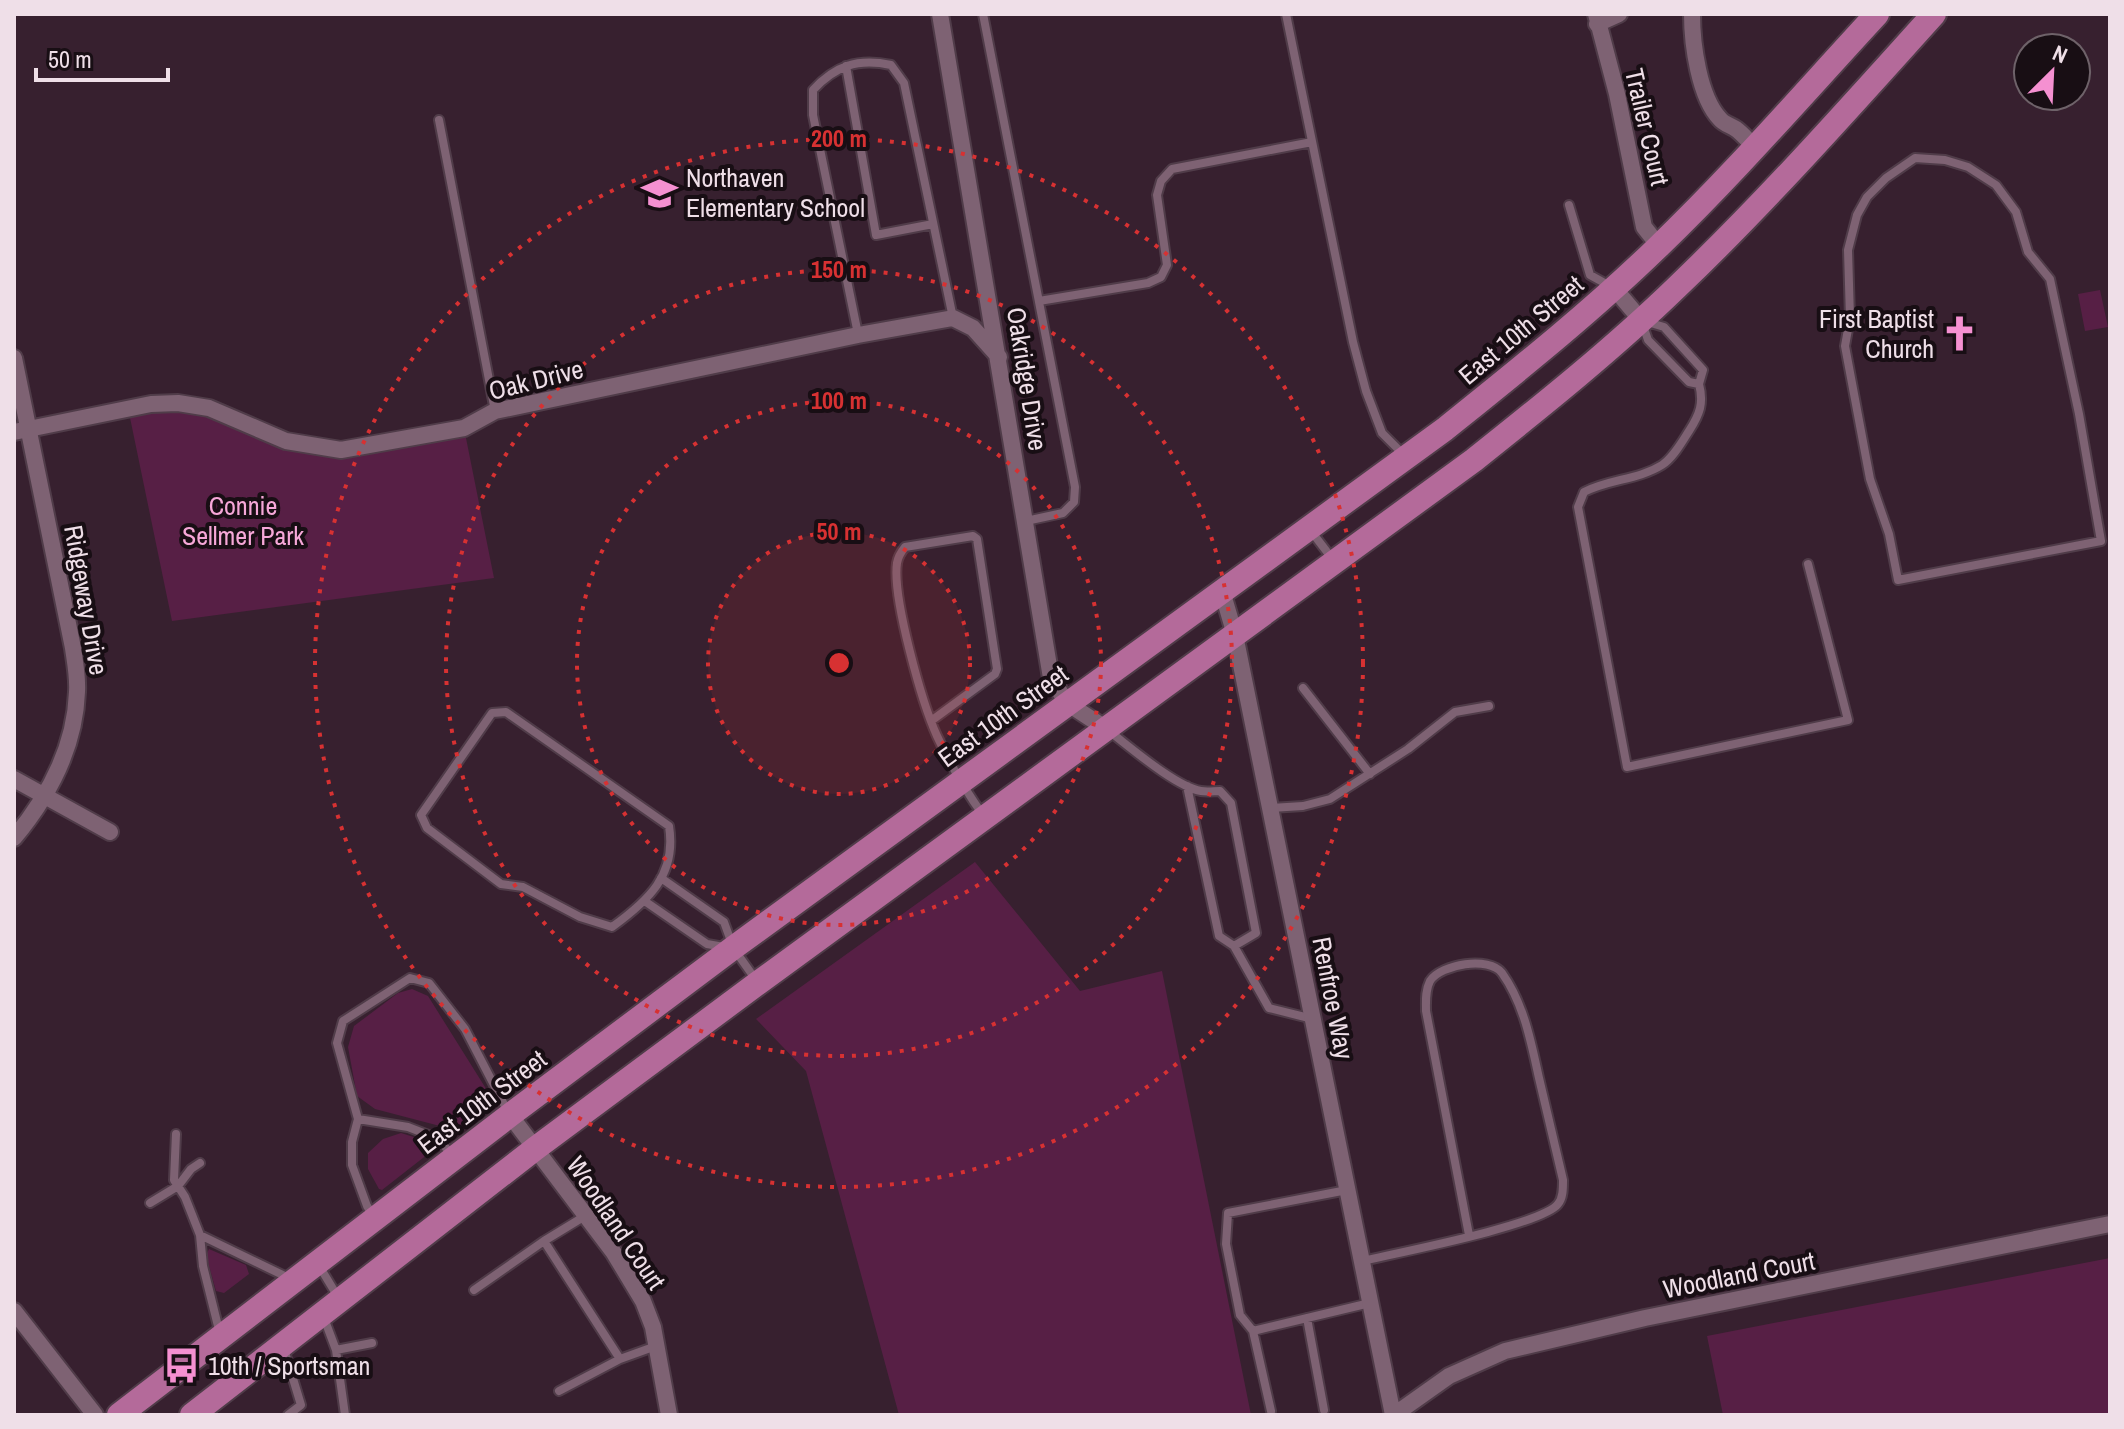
<svg xmlns="http://www.w3.org/2000/svg" width="2124" height="1429" font-family="'Archivo Narrow',sans-serif">
<rect width="100%" height="100%" fill="#37202f"/>
<path fill="#571f45" d="M2100 290 2108 327 2085 331 2078 294Z
M128 408H209L286 441 378 445 464 428 494 578 172 621Z
M975 862 1080 991 1162 971 1251 1415H899L806 1071 756 1019Z
M412 989 428 996 495 1103 459 1131 375 1109 357 1096 348 1047 354 1026 398 993Z
M401 1133 420 1139 428 1154 382 1190 379 1189 368 1169V1153L383 1139Z
M209 1249 246 1265 249 1274 224 1293 216 1291 206 1255Z
M2110 1258V1415H1723L1707 1336Z"/>
<g fill="none" stroke-linecap="round" stroke-linejoin="round">
<defs>
<path id="lane" d="M983 14 1075 487 1074 502 1063 513 1026 521
M1286 14 1353 342 1366 391 1382 433 1403 454
M846 66 876 235 933 224
M439 120 495 411
M1915 158 1945 160 1968 167 1996 185 2016 212 2028 252 2050 279 2079 414 2101 541 1898 580 1889 534 1870 479 1845 346 1850 318 1848 250 1857 215 1867 197 1886 178Z
M1569 205 1590 275 1610 286
M1039 301 1148 283 1161 277 1167 265 1157 195 1161 181 1172 169 1312 142
M1641 320 1664 327 1703 370 1699 384 1689 382 1648 340Z
M858 334 813 115V90C835 66 857 58 891 65L904 83 953 318
M1699 384C1704 403 1700 414 1689 431 1682 442 1673 458 1662 465 1638 480 1609 479 1584 492L1578 507 1627 767 1848 720 1808 564
M1311 531 1334 561
M1303 688 1370 774
M506 712 669 826C677 875 648 901 612 927L580 917 523 887 501 884 427 828 421 815 492 713Z
M931 721 995 674 997 669 977 539 973 536 905 547C901 552 898 557 897 563 892 597 922 703 937 736 950 764 965 790 983 815
M1109 731C1130 747 1176 787 1201 791 1207 792 1214 791 1220 791L1231 803 1256 933 1234 946
M1187 786 1219 936 1234 946 1269 1008 1313 1019
M1271 808 1303 806 1330 799 1408 749 1455 712 1489 706
M661 878 724 922 732 944
M646 902 707 944 724 947
M734 949 756 980
M358 1119 408 1127 439 1139 453 1157
M176 1134 174 1180 185 1197 200 1235
M1347 1190 1228 1213 1226 1244 1240 1315 1253 1331 1370 1303
M150 1203 178 1186 191 1169 200 1163
M585 1216 544 1241 620 1359 656 1346
M374 1217 367 1206 352 1165V1142L358 1119 337 1043 343 1021 410 978 429 983 465 1029 509 1114
M1362 1261C1396 1253 1542 1225 1558 1204 1563 1198 1563 1189 1563 1180 1555 1146 1547 1112 1539 1078 1531 1042 1524 1004 1502 973 1489 956 1441 964 1430 981 1425 991 1426 1001 1426 1011L1469 1235
M318 1264 338 1297
M474 1290 544 1241
M324 1318 336 1350 345 1415
M1307 1318 1324 1410
M1253 1331 1271 1411
M220 1334 203 1266 200 1235 291 1279
M284 1349 301 1405 288 1415
M336 1350 372 1343
M559 1391 620 1359"/>
<path id="street" d="M940 14 1051 678 1067 703 1105 728
M1596 14 1617 94 1644 227 1659 246
M1692 14C1692 44 1699 97 1720 119 1724 124 1730 125 1736 129 1743 134 1749 142 1755 147
M1597 24 1619 14
M1614 288 1641 320
M14 358 73 648C75 662 78 677 77 692 75 748 49 796 14 838
M14 432 151 404 178 403 209 408 286 441 341 450 464 428 495 411 858 335 953 318 973 328 999 357
M1222 591 1235 635 1393 1415
M14 779 110 832
M510 1115 614 1253 643 1301 653 1327 669 1415
M14 1311 95 1415
M1394 1415 1449 1376 1505 1351 1645 1318 2110 1224"/>
<path id="primary" d="M119 1415 510 1115 733 948 1445 429C1517 371 1590 313 1657 248 1734 174 1804 93 1877 14
M192 1415 536 1148 758 983 1474 460C1543 405 1613 349 1677 287 1767 201 1850 107 1934 14"/>
</defs>
<use href="#lane" stroke="#503c49" stroke-width="12"/>
<use href="#street" stroke="#503c49" stroke-width="20"/>
<use href="#primary" stroke="#503c49" stroke-width="28"/>
<use href="#lane" stroke="#7e6273" stroke-width="8"/>
<use href="#street" stroke="#7e6273" stroke-width="16"/>
<use href="#primary" stroke="#b46a9a" stroke-width="24"/>
</g>
<circle cx="839" cy="663" r="131" fill="#d73132" fill-opacity=".12"/>
<g fill="none" stroke="#d73132" stroke-width="4" stroke-dasharray="4 8">
<circle cx="839" cy="663" r="131"/>
<circle cx="839" cy="663" r="262"/>
<circle cx="839" cy="663" r="393"/>
<circle cx="839" cy="663" r="524"/>
</g>
<defs>
<symbol id="school-bare" viewBox="-9 -9 18 18"><path d="M0-5L7-2L0 1L-7-2ZM-4 1L0 2.5L4 1V4Q0 6-4 4Z" fill="#f590d1" stroke="#180e14" stroke-width="2.5" paint-order="stroke"/></symbol>
<symbol id="church-bare" viewBox="-9 -9 18 18"><path d="M-1.2-6h2.4v3.5h3.3v2.4h-3.3V6h-2.4V-.1h-3.3v-2.4h3.3Z" fill="#f590d1" stroke="#180e14" stroke-width="2.5" paint-order="stroke"/></symbol>
<symbol id="bus-bare" viewBox="-9 -9 18 18"><path d="M-5-6H5V4H4V6H2V4H-2V6H-4V4H-5ZM-3.5-4V0h7V-4ZM-3.5 1.2v1.5H-2V1.2ZM2 1.2v1.5H3.5V1.2Z" fill="#f590d1" stroke="#180e14" stroke-width="2.5" paint-order="stroke"/></symbol>
</defs>
<g fill-rule="evenodd">
<use href="#school-bare" x="634" y="168" width="51" height="51"/>
<use href="#church-bare" x="1934" y="308" width="51" height="51"/>
<use href="#bus-bare" x="156" y="1340" width="51" height="51"/>
</g>
<g text-anchor="middle" stroke-width="8" stroke-linejoin="round" paint-order="stroke">
<g font-size="26" fill="#efdfe8" stroke="#180e14">
<text transform="translate(1647 127) rotate(77)" y="9">Trailer Court</text>
<text transform="translate(1521 330) rotate(-40)" y="9">East 10th Street</text>
<text transform="translate(1027 379) rotate(81)" y="9">Oakridge Drive</text>
<text transform="translate(536 380) rotate(-14)" y="9">Oak Drive</text>
<text transform="translate(86 600) rotate(80)" y="9">Ridgeway Drive</text>
<text transform="translate(1003 716) rotate(-36)" y="9">East 10th Street</text>
<text transform="translate(1333 998) rotate(79)" y="9">Renfroe Way</text>
<text transform="translate(482 1102) rotate(-37)" y="9">East 10th Street</text>
<text transform="translate(616 1223) rotate(56)" y="9">Woodland Court</text>
<text transform="translate(1739 1275) rotate(-11)" y="9">Woodland Court</text>
</g>
<g font-size="26" fill="#efdfe8" stroke="#180e14" text-anchor="start">
<text x="686" y="187">Northaven<tspan x="686" dy="30">Elementary School</tspan></text>
<text x="1934" y="328" text-anchor="end">First Baptist<tspan x="1934" dy="30">Church</tspan></text>
<text x="208" y="1375">10th / Sportsman</text>
</g>
<g font-size="26" fill="#f6a7d8" stroke="#180e14">
<text x="243" y="515">Connie<tspan x="243" dy="30">Sellmer Park</tspan></text>
</g>
</g>
<circle cx="839" cy="663" r="12" fill="#d73132" stroke="#180e14" stroke-width="4"/>
<g font-size="24" text-anchor="middle" font-weight="bold" fill="#d73132" stroke="#180e14" stroke-width="8" stroke-linejoin="round" paint-order="stroke">
<text x="839" y="147">200 m</text>
<text x="839" y="278">150 m</text>
<text x="839" y="409">100 m</text>
<text x="839" y="540">50 m</text>
</g>
<rect width="2124" height="1429" fill="none" stroke="#efdfe8" stroke-width="32"/>
<g transform="translate(2052 72) rotate(24)"><circle r="38" fill="#180e14" stroke="#6e6269" stroke-width="2"/>
<path d="M0-6L14 30L0 20L-14 30Z" fill="#f590d1"/>
<text y="-12" font-size="22" font-weight="bold" text-anchor="middle" fill="#efdfe8">N</text>
</g>
<path d="M36 68v12h132v-12" fill="none" stroke="#efdfe8" stroke-width="4"/>
<text x="48" y="68" font-size="24" fill="#efdfe8" stroke="#180e14" stroke-width="6" paint-order="stroke">50 m</text>
</svg>
